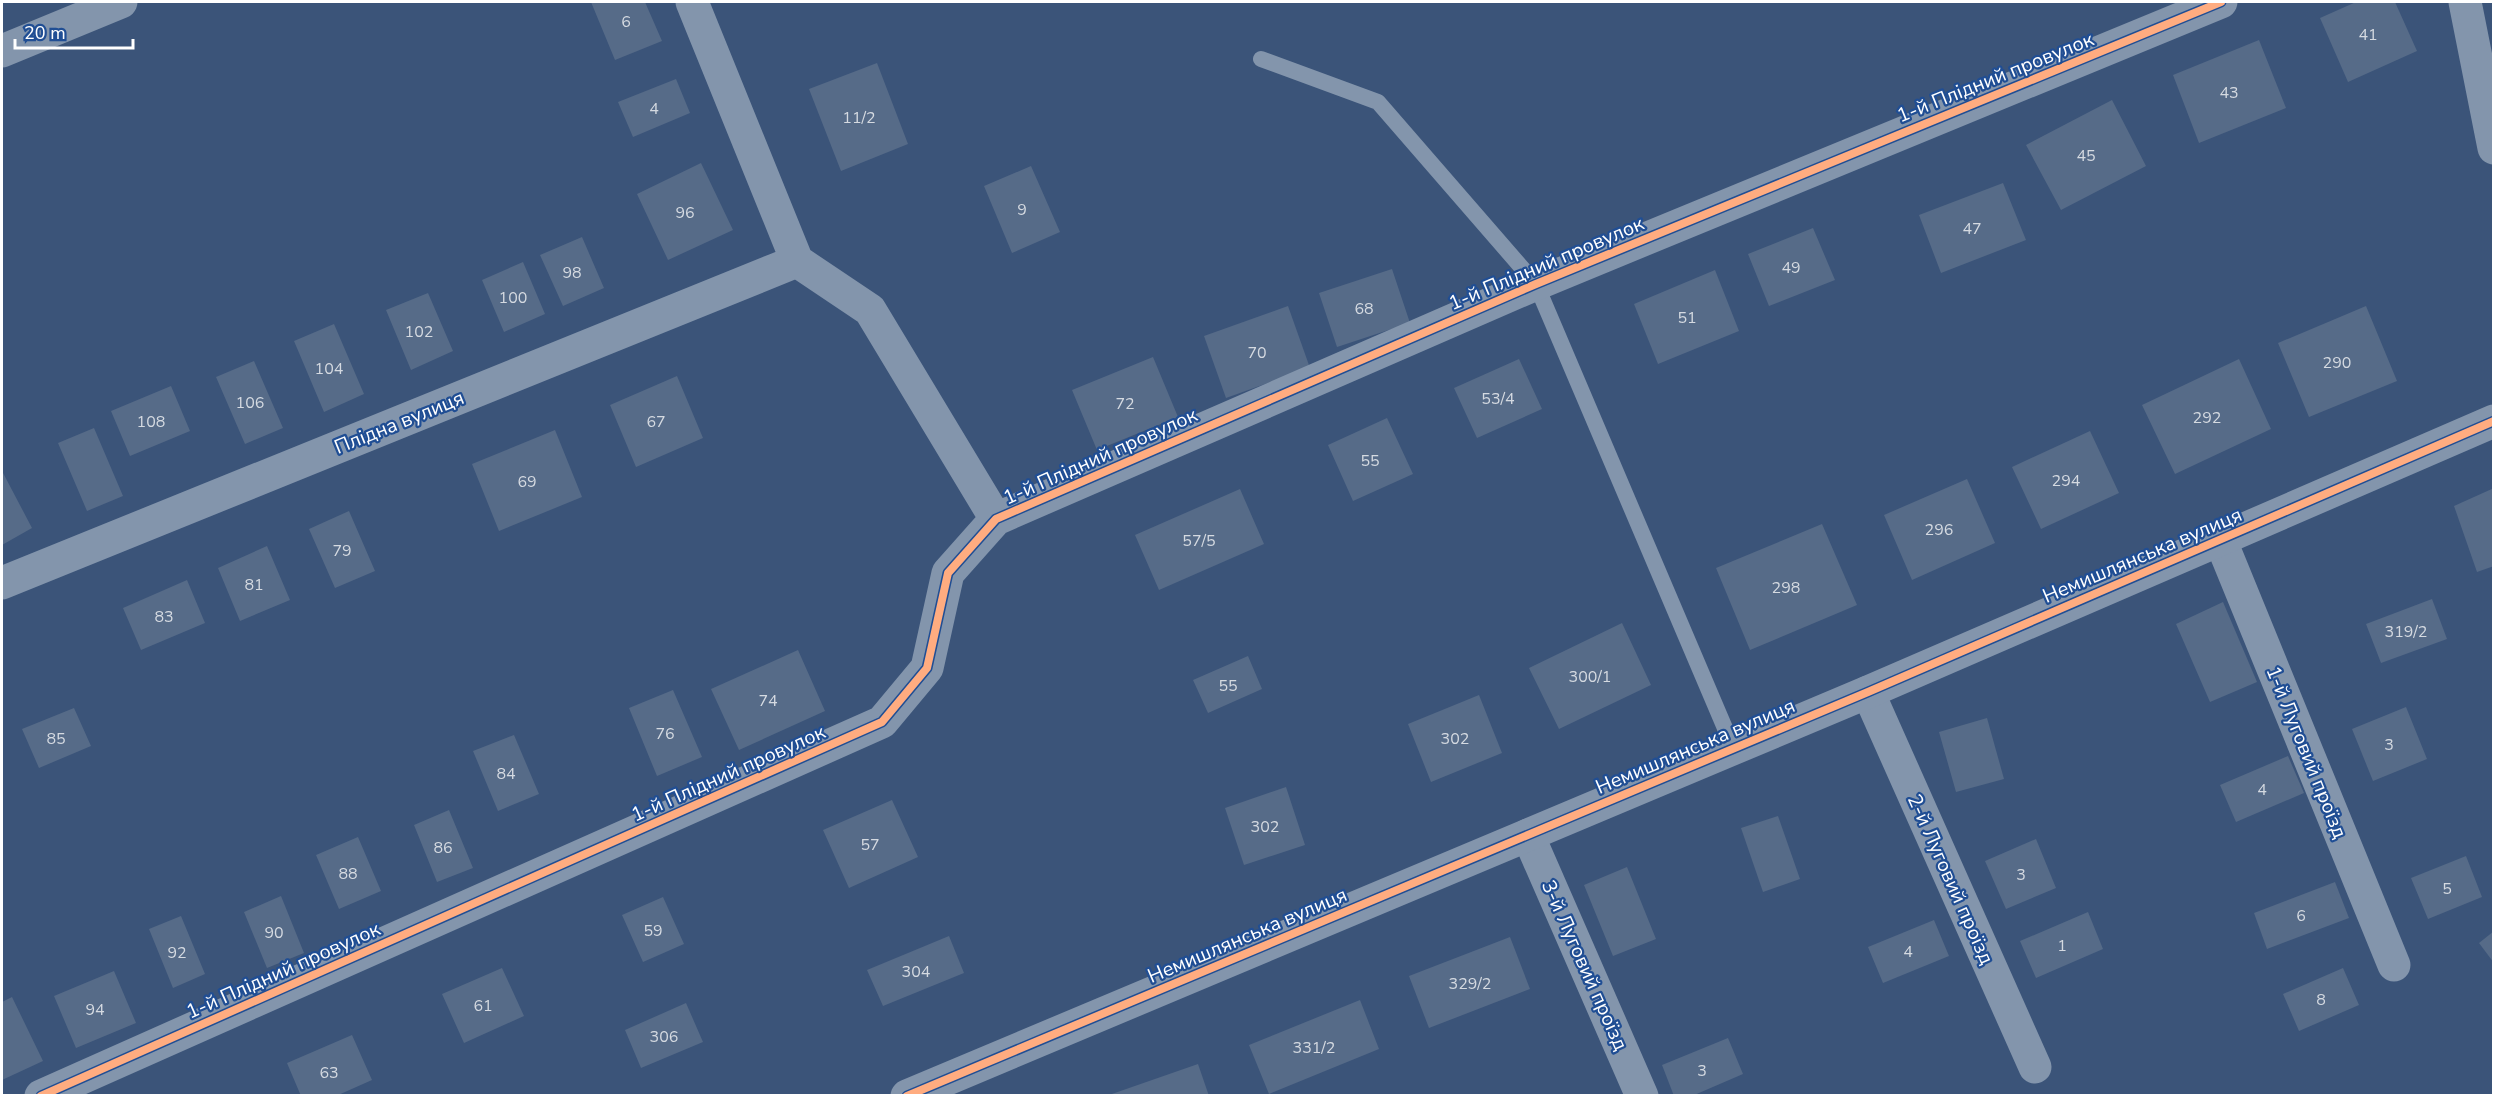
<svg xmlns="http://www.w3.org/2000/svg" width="2495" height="1097" font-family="'Nunito Sans',sans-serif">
<rect width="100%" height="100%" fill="#3b5479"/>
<path fill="#566b88" d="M591 2H645L662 41 615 60Z
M2356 2H2395L2417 51 2348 82 2320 18Z
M2259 40 2286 108 2199 143 2173 75Z
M877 63 908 144 841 171 809 89Z
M676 79 690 113 633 137 618 102Z
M2112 100 2146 166 2061 210 2026 145Z
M701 163 733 230 668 260 637 194Z
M1031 166 1060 232 1012 253 984 186Z
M2003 183 2026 240 1941 273 1919 215Z
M1813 228 1835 280 1769 306 1748 254Z
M582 237 604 288 563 306 540 255Z
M523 262 545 314 504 332 482 280Z
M1392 269 1410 323 1337 347 1319 293Z
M1715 270 1739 331 1658 364 1634 304Z
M428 293 453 351 411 370 386 310Z
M1288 306 1310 368 1226 398 1204 336Z
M2366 306 2397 381 2309 417 2278 343Z
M334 324 364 394 324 412 294 341Z
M1153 357 1178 417 1097 450 1072 390Z
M1519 359 1542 409 1477 438 1454 388Z
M2239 359 2271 429 2175 474 2142 405Z
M254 361 283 428 245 444 216 377Z
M677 376 703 438 636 467 610 405Z
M171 386 190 431 130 456 111 411Z
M1387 418 1413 474 1353 501 1328 445Z
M94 428 123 496 87 511 58 443Z
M555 430 582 497 499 531 472 464Z
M2090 431 2119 493 2041 529 2012 467Z
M2 471 32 528 2 545Z
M1967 479 1995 543 1912 580 1884 515Z
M2494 488V566L2477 572 2454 506Z
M1240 489 1264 544 1159 590 1135 535Z
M349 511 375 571 335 588 309 529Z
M1822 524 1857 605 1750 650 1716 568Z
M267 546 290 600 240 621 218 568Z
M187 580 205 623 141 650 123 608Z
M2432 599 2447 639 2381 663 2366 624Z
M2223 602 2257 682 2210 702 2176 624Z
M1622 623 1651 685 1559 729 1529 668Z
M798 650 825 711 739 750 711 689Z
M1248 656 1262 689 1208 713 1193 680Z
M673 690 702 757 657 776 629 708Z
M1479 695 1502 753 1431 782 1408 724Z
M2406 707 2427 759 2373 781 2352 729Z
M74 708 91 746 39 768 22 729Z
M1987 718 2004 779 1956 792 1939 732Z
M514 735 539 794 498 811 473 751Z
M2288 756 2304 793 2236 822 2220 785Z
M1286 787 1305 845 1244 865 1225 808Z
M892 800 918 857 849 888 823 830Z
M449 810 473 868 437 882 414 825Z
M1778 816 1800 879 1763 892 1741 828Z
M358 837 381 891 339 909 316 855Z
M2036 839 2056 888 2006 909 1985 861Z
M2466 856 2482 897 2428 919 2411 878Z
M1627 867 1656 939 1613 956 1584 885Z
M2335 882 2349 918 2267 949 2254 913Z
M281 896 304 953 267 968 244 912Z
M663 897 684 944 643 962 622 915Z
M2088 912 2103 949 2036 978 2020 941Z
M181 916 205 974 173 988 149 929Z
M1934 920 1949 956 1883 983 1868 947Z
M2494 931V963L2479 943Z
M949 936 964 973 883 1006 867 970Z
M1510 937 1530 989 1429 1028 1409 976Z
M502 968 524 1016 464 1043 442 994Z
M2343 968 2359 1005 2299 1031 2283 994Z
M114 971 136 1023 76 1048 54 996Z
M12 997 43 1061 2 1080V1002Z
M1360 1000 1379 1049 1269 1094 1249 1045Z
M686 1003 703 1042 641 1068 625 1030Z
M352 1035 372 1080 336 1096H301L287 1063Z
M1728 1038 1743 1074 1692 1096H1674L1662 1065Z
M1198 1064 1209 1096H1109V1095Z"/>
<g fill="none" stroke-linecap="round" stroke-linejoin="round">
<path stroke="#8395ac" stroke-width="16" d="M1261 59 1378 102 1536 284 1733 747"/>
<path stroke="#8395ac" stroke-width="33" d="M692 2 797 261 870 310 996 519
M2 51 121 2
M2220 539 2394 965
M2 583 797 261
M1868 692 2035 1067
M1528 835 1642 1096
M41 1096 882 722 927 668 948 573 996 519 1536 284 2221 2"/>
<path stroke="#8395ac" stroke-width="33" d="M2465 2 2494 148
M907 1096 1868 692 2494 421"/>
<defs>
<path id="cycleway" d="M41 1096 882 722 927 668 948 573 996 519 1536 284 2221 2
M907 1096 1868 692 2494 421"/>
</defs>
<use href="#cycleway" stroke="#204e94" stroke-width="11"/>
<use href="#cycleway" stroke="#ffac80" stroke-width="8"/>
</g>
<g text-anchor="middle" stroke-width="4.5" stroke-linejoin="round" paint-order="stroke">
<g font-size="16" fill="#d5dae1">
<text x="626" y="27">6</text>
<text x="2368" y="40">41</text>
<text x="2229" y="98">43</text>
<text x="654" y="114">4</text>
<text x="859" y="123">11/2</text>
<text x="2086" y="161">45</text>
<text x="1022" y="215">9</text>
<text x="685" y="218">96</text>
<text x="1972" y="234">47</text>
<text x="1791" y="273">49</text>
<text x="572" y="278">98</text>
<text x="513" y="303">100</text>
<text x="1364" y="314">68</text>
<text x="1687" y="323">51</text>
<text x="419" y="337">102</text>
<text x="1257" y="358">70</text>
<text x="2337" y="368">290</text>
<text x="329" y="374">104</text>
<text x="1498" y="404">53/4</text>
<text x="250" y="408">106</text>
<text x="1125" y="409">72</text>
<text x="2207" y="423">292</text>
<text x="151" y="427">108</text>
<text x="656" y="427">67</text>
<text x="1370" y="466">55</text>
<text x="2066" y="486">294</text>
<text x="527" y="487">69</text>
<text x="1939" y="535">296</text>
<text x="1199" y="546">57/5</text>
<text x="342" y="556">79</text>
<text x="254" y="590">81</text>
<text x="1786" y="593">298</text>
<text x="164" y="622">83</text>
<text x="2406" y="637">319/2</text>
<text x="1590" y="682">300/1</text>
<text x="1228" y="691">55</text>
<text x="768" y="706">74</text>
<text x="665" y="739">76</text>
<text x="56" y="744">85</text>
<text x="1455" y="744">302</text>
<text x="2389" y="750">3</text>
<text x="506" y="779">84</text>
<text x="2262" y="795">4</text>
<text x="1265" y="832">302</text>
<text x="870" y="850">57</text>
<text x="443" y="853">86</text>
<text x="348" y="879">88</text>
<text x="2021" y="880">3</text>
<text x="2447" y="894">5</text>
<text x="2301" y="921">6</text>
<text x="653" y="936">59</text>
<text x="274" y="938">90</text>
<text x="2062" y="951">1</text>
<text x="1908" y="957">4</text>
<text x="177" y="958">92</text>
<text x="916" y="977">304</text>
<text x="1470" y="989">329/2</text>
<text x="2321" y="1005">8</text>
<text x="483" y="1011">61</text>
<text x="95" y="1015">94</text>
<text x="664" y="1042">306</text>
<text x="1314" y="1053">331/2</text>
<text x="1702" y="1076">3</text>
<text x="329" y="1078">63</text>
</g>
<g font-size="20" fill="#fff" stroke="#204e94">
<text transform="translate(1995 77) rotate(-22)" y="7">1-й Плідний провулок</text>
<text transform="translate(1546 263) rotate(-23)" y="7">1-й Плідний провулок</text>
<text transform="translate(399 422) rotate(-22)" y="7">Плідна вулиця</text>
<text transform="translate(1100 456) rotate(-24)" y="7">1-й Плідний провулок</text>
<text transform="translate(2142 555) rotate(-23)" y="7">Немишлянська вулиця</text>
<text transform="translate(1695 746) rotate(-23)" y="7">Немишлянська вулиця</text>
<text transform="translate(2307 752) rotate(68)" y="7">1-й Луговий проїзд</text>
<text transform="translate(728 773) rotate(-24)" y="7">1-й Плідний провулок</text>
<text transform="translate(1951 879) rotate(66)" y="7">2-й Луговий проїзд</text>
<text transform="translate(1247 935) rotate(-23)" y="7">Немишлянська вулиця</text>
<text transform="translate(1585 965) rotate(66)" y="7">3-й Луговий проїзд</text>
<text transform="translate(283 970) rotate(-24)" y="7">1-й Плідний провулок</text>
</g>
</g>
<rect width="2495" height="1097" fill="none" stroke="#ffffff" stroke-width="6"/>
<path d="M15 39v9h118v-9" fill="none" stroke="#ffffff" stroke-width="3"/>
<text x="24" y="39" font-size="18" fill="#ffffff" stroke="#204e94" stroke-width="4.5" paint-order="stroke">20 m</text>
</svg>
